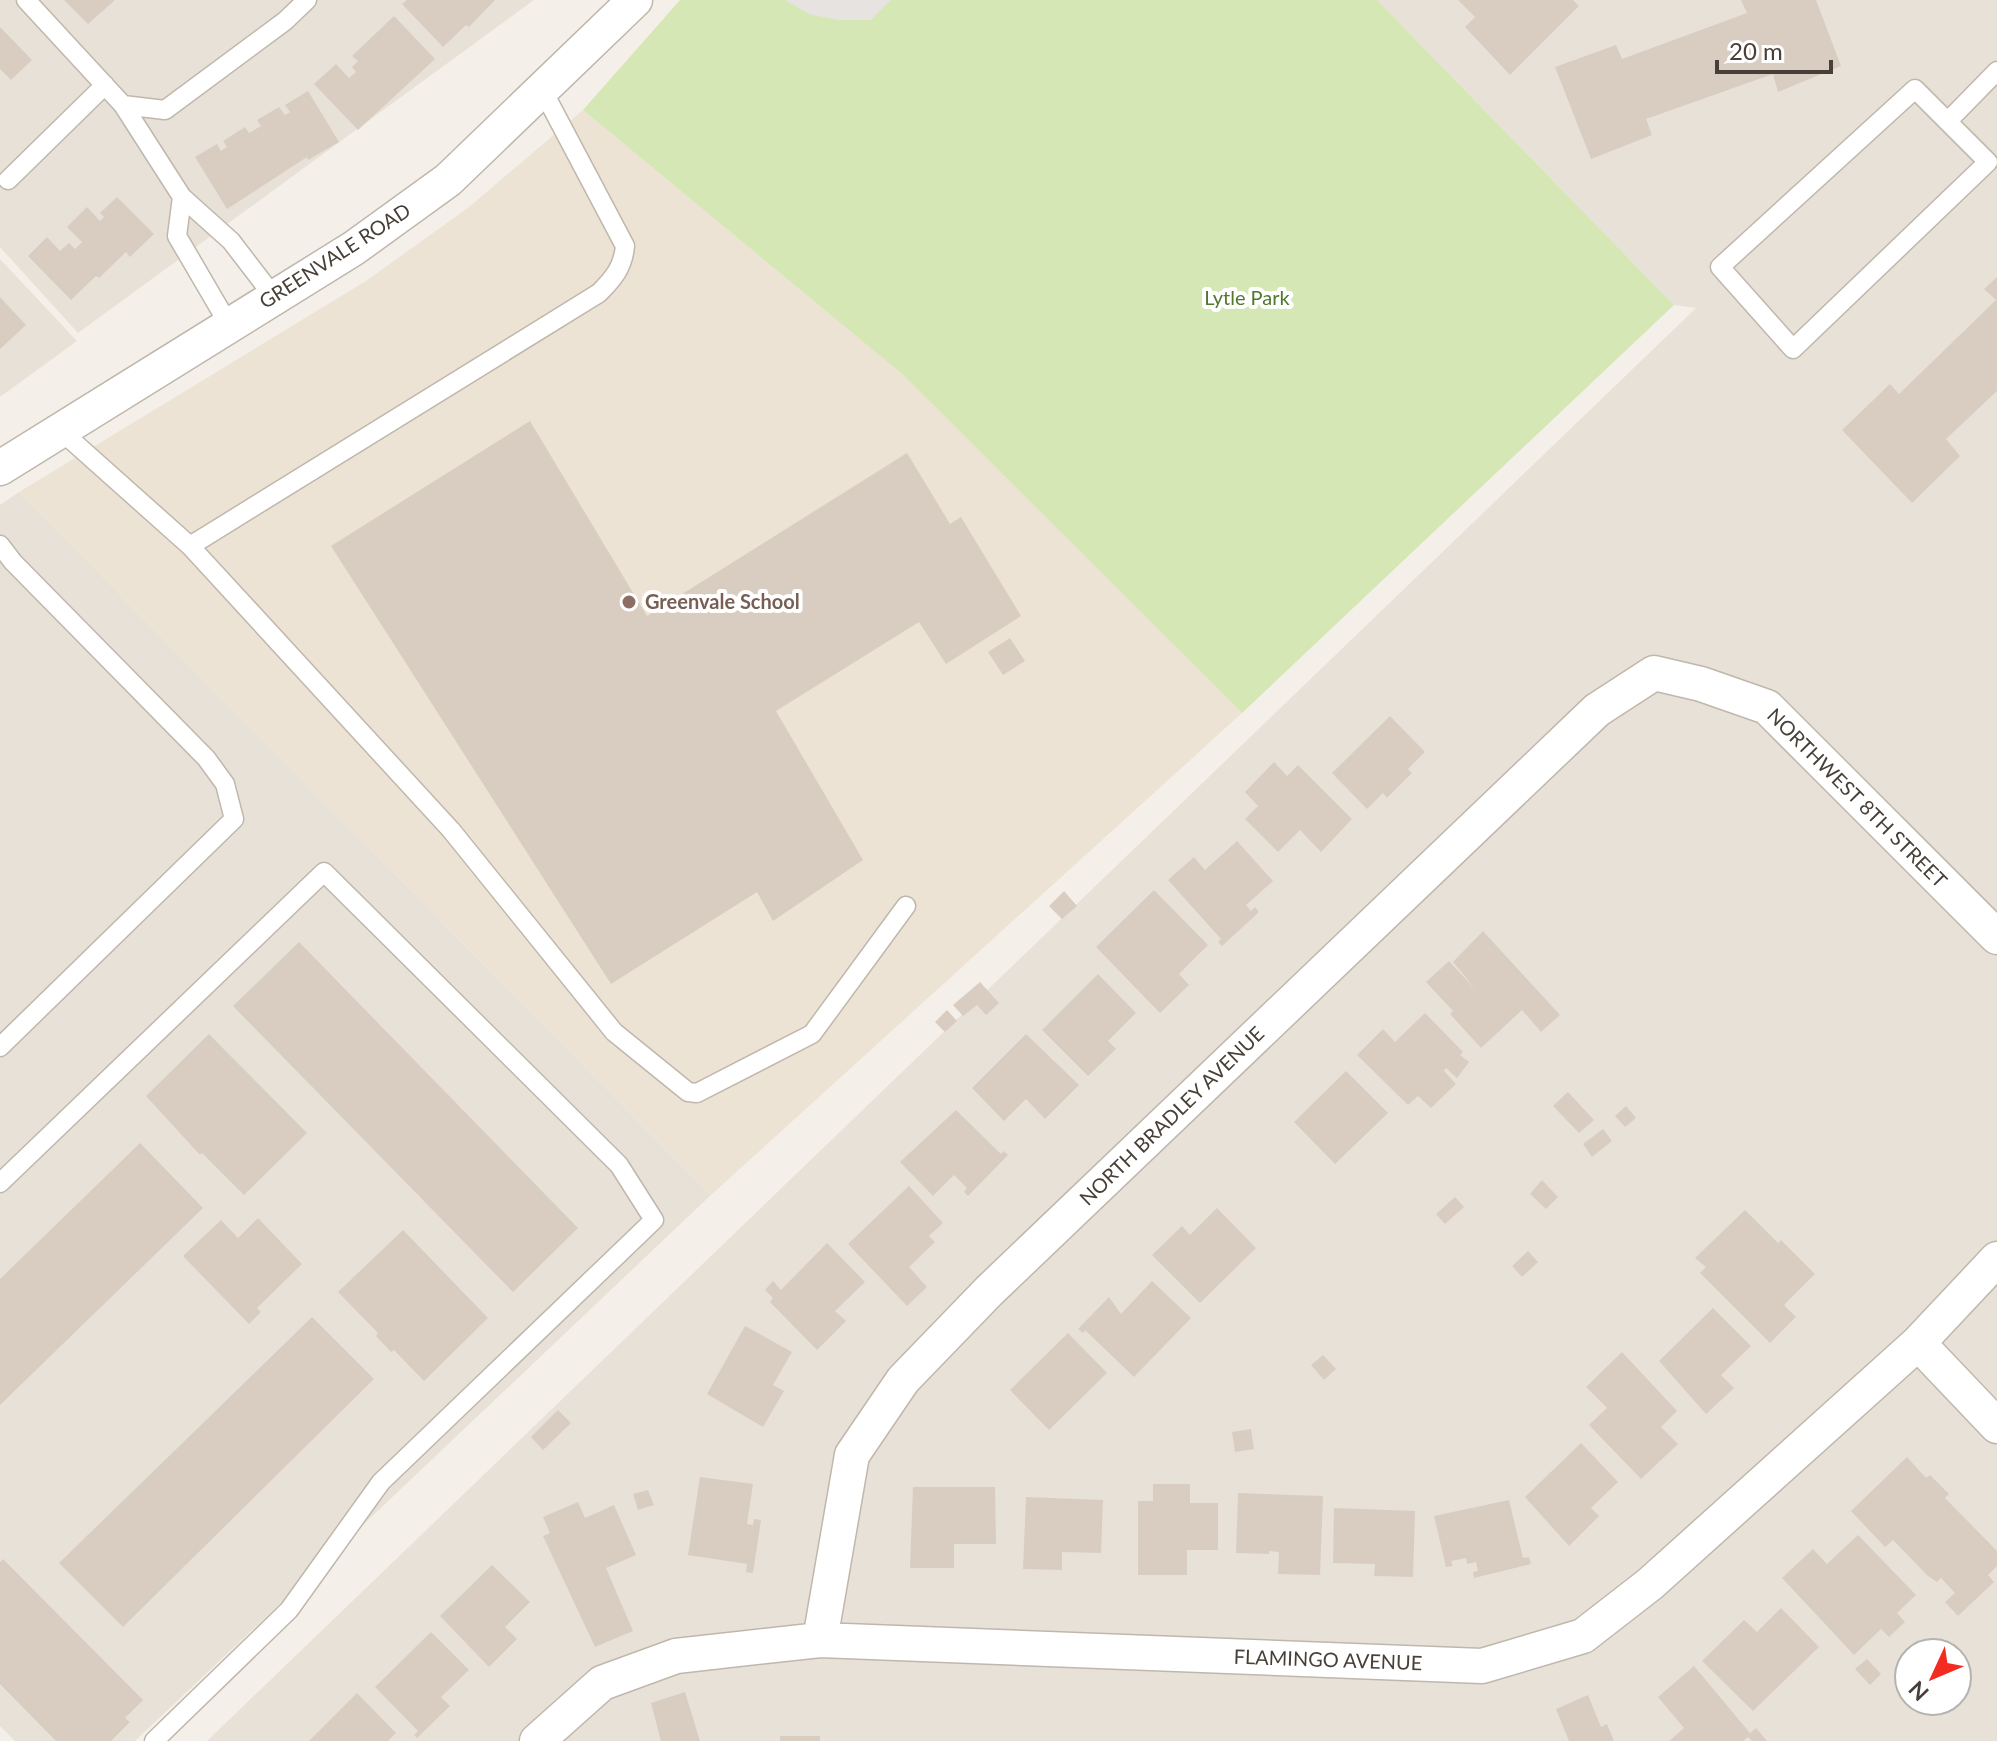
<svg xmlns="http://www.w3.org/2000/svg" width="1997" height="1741" font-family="Lato,sans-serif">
<rect width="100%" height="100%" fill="#f4f0e9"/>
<path fill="#e8e1d8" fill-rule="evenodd" d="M0 0H534L78 333 0 247Z
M1377 0H1997V1741H207L1696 308 1674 305ZM1909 1653H1957V1701H1909Z
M0 259 77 341 0 397Z
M19 492 711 1195 135 1741H15L0 1726V505Z"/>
<path fill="#ede3d4" d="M583 110 902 374 1242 713 711 1195 19 492 366 281 469 207Z"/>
<path fill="#d5e7b4" d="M680 0H1377L1674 305 1242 713 902 374 583 110Z"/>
<path fill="#e6e3e1" d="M785 0H891L871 20H838L809 14Z"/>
<path fill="#d9cdc2" d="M64 0H115L88 24Z
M407 0H495L469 27 466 25 443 47 402 4Z
M1458 0H1573L1579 6 1510 75 1465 27 1475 17Z
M1741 0H1816L1841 66 1778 92 1773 74 1646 119 1652 135 1591 159 1555 67 1616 45 1622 59 1747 13Z
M394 16 435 59 358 130 314 84 336 64 349 78 356 72 352 67 358 61 352 56Z
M0 27 32 60 11 80 0 69Z
M308 91 339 142 308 160 307 157 227 209 195 157 217 144 221 151 227 147 223 141 245 127 249 133 261 126 257 120 279 107 285 115 290 112 285 105Z
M117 197 154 234 130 257 126 252 99 278 96 276 71 300 28 256 47 237 60 251 69 243 75 249 82 242 67 227 87 207 100 221 104 217 100 213Z
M1997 277V391L1946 439 1960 456 1912 503 1842 430 1890 384 1899 394 1996 300 1984 289Z
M0 297 26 325 0 349Z
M530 421 647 616 907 453 950 524 961 517 1021 616 946 664 919 622 776 711 863 860 773 921 757 892 611 984 331 546Z
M1010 638 1025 661 1003 675 988 652Z
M1390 716 1425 752 1408 769 1412 773 1387 798 1383 793 1367 809 1332 773Z
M1274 762 1287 776 1298 765 1352 819 1321 852 1300 830 1278 852 1245 819 1258 806 1245 792Z
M1237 841 1273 881 1246 905 1251 911 1255 907 1259 912 1222 946 1218 942 1221 939 1168 880 1194 857 1205 870Z
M1154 890 1208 945 1179 974 1189 985 1160 1013 1096 947Z
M1064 891 1077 906 1062 919 1049 906Z
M1483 931 1560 1015 1541 1032 1522 1010 1481 1048 1450 1014 1453 1011 1426 982 1449 961 1476 990 1453 962Z
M299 942 578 1228 513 1292 233 1006Z
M1098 974 1136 1013 1108 1041 1116 1049 1088 1076 1042 1030Z
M980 982 999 1003 986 1015 977 1005 963 1016 953 1005Z
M947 1010 957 1021 945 1032 935 1022Z
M1425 1013 1463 1052 1460 1055 1469 1062 1457 1078 1446 1068 1444 1071 1456 1084 1431 1108 1418 1096 1408 1105 1357 1055 1383 1029 1395 1042Z
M209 1034 307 1133 244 1195 202 1153 200 1155 146 1096Z
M1026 1034 1079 1085 1045 1119 1026 1099 1004 1121 972 1088Z
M1346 1071 1388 1113 1335 1164 1294 1122Z
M1568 1092 1594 1120 1579 1133 1553 1106Z
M1626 1106 1636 1118 1625 1127 1615 1116Z
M956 1110 1001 1154 1004 1151 1008 1155 968 1196 964 1192 967 1188 954 1175 933 1196 900 1162Z
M1603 1129 1612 1141 1592 1157 1583 1144Z
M140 1143 203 1208 0 1405V1279Z
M1542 1180 1558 1197 1546 1209 1530 1194Z
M909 1186 943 1223 929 1236 935 1242 909 1267 927 1287 907 1306 848 1244Z
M1455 1197 1464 1207 1445 1224 1436 1214Z
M1217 1208 1256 1248 1200 1303 1152 1255 1182 1226 1190 1235Z
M1745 1210 1778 1243 1781 1240 1815 1274 1784 1305 1796 1317 1770 1343 1700 1273 1706 1267 1695 1258Z
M258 1218 302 1264 257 1308 261 1312 249 1324 183 1256 221 1220 238 1238Z
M403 1230 488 1318 424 1381 394 1350 391 1352 376 1336 378 1333 338 1292Z
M827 1243 865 1282 835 1311 846 1321 817 1350 770 1302 773 1298 765 1290 773 1281 781 1290Z
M1528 1251 1538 1262 1522 1277 1512 1266Z
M1152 1281 1191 1318 1134 1377 1085 1330 1083 1333 1078 1329 1109 1297 1121 1314Z
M1713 1308 1751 1346 1721 1375 1734 1388 1706 1414 1659 1361Z
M312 1317 374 1379 123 1627 59 1563Z
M745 1326 792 1352 773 1385 784 1391 763 1427 707 1394Z
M1068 1333 1107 1373 1049 1430 1010 1390Z
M1622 1352 1677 1411 1661 1427 1678 1444 1641 1479 1589 1425 1607 1408 1586 1387Z
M1323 1355 1336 1369 1324 1380 1311 1365Z
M558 1410 571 1423 543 1450 531 1437Z
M1251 1429 1254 1449 1235 1452 1232 1432Z
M1581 1443 1618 1482 1591 1508 1599 1516 1569 1546 1525 1497Z
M1907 1457 1926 1478 1930 1475 1949 1494 1945 1498 1997 1551V1566L1988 1575 1994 1582 1958 1616 1945 1602 1955 1593 1941 1578 1937 1582 1928 1576 1893 1540 1885 1547 1851 1511Z
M700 1477 753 1484 747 1524 753 1525 754 1519 761 1520 753 1573 746 1572 747 1564 688 1555Z
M1153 1484H1190V1503H1218V1550H1187V1575H1138V1501H1153Z
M913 1487H995L996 1544H954V1568H910Z
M648 1490 654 1505 638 1510 633 1494Z
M1238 1493 1323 1496 1320 1575 1278 1574 1279 1552 1269 1551V1554L1236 1553Z
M1026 1497 1103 1500 1101 1553 1062 1552V1570L1023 1569Z
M1509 1500 1523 1558 1529 1557 1531 1564 1474 1578 1473 1572 1478 1571 1476 1562 1467 1564 1466 1558 1451 1561 1453 1566 1446 1567 1434 1516Z
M578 1502 585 1518 614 1505 636 1555 606 1568 633 1631 595 1647 543 1536 550 1533 543 1517Z
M1334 1508 1415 1511 1413 1577 1374 1576 1375 1564 1333 1563Z
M1858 1535 1916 1595 1897 1613 1905 1622 1889 1637 1881 1629 1854 1655 1782 1578 1813 1549 1827 1564Z
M3 1559 143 1700 125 1718 130 1722 111 1741H56L0 1684V1562Z
M492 1565 530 1602 505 1627 517 1639 489 1667 440 1616Z
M1781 1608 1819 1647 1753 1711 1702 1661 1744 1620 1757 1632Z
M431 1632 469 1670 441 1697 450 1706 417 1738 414 1735 418 1731 375 1687Z
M1867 1659 1881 1674 1870 1685 1855 1669Z
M1694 1666 1750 1733 1756 1728 1767 1741H1752L1748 1737 1743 1741H1669L1684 1728 1658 1697Z
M685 1692 700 1741H661L651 1703Z
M357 1693 396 1733 388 1741H309Z
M1588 1695 1601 1727 1607 1724 1614 1741H1569L1556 1709Z
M780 1736H820V1741H780Z"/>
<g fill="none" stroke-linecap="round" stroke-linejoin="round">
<defs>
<path id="lane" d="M26 0 123 105 182 197 231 241 274 297
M1915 89 1988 162 1793 349 1720 267Z
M123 105 165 110 285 21 307 0
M1948 121 1997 71
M8 180 105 85
M182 197 177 236 229 325
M60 430 190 546 451 830 614 1032 688 1092 697 1093 812 1034 906 906
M0 545 13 562 206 758 225 784 234 819 0 1047
M190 546 599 293C614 278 623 267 625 246L542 89
M0 1183 324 872 619 1165 654 1220 381 1482 289 1610 154 1741"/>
<path id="street" d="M0 468 354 248 448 180 635 0
M1918 1343 1997 1426
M820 1640 852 1455 903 1380 989 1291 1597 710 1654 673 1701 684 1767 707 1997 937
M537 1741 602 1683 676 1656 820 1640 1482 1666 1583 1636 1650 1584 1918 1343 1997 1259"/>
</defs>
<use href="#lane" stroke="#c0b7ac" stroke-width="21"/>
<use href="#street" stroke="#c0b7ac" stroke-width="37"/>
<use href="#lane" stroke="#fff" stroke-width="18"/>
<use href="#street" stroke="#fff" stroke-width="34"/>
</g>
<circle fill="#8d6e63" stroke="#fff" stroke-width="3" cx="629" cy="602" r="8"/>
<g text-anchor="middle" stroke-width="8" stroke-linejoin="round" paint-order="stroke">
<g font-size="20" fill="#484038" stroke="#fff">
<text transform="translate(335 256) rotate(-33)" y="7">GREENVALE ROAD</text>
<text transform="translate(1857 798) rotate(45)" y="7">NORTHWEST 8TH STREET</text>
<text transform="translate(1172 1116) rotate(-44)" y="7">NORTH BRADLEY AVENUE</text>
<text transform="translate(1328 1660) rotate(2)" y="7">FLAMINGO AVENUE</text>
</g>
<g font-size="20" fill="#51792c" stroke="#fff">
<text x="1247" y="305">Lytle Park</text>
</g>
<g font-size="20" font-weight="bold" fill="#785e54" stroke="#fff" text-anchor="start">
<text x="645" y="609">Greenvale School</text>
</g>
</g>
<g transform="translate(1933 1677) rotate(226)"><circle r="38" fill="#ffffff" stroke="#b6b3af" stroke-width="2"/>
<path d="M0-6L14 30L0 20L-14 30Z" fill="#f42b21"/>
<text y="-12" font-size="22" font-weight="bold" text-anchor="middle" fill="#484038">N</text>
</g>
<path d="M1717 60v12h114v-12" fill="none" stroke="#484038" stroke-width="4"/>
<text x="1729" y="60" font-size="24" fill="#484038" stroke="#ffffff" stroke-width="6" paint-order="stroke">20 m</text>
</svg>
